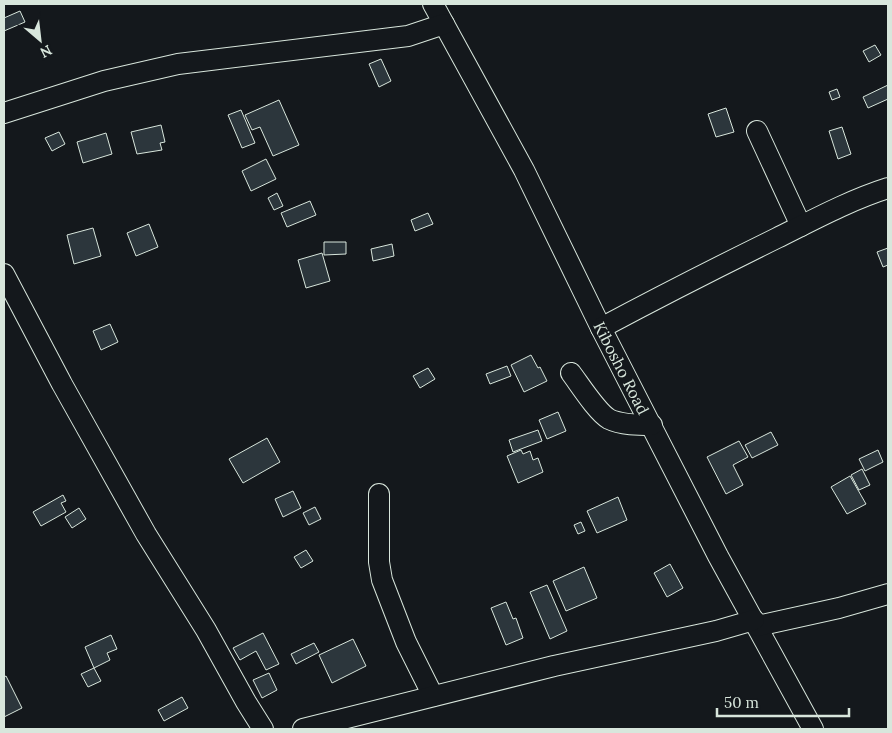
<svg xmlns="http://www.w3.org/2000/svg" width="892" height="733" font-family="Lora,serif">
<rect width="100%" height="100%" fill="#14181c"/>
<path fill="#2c363c" stroke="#d8e6dc" d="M20 11 25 22 4 31V18Z
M875 45 881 55 869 62 863 51Z
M381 59 391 81 379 87 369 64Z
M888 85V99L868 108 863 97Z
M837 89 840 97 832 100 829 92Z
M279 100 299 145 273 156 260 127 252 130 245 115Z
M726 108 734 132 716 137 708 114Z
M241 110 255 143 242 148 228 115Z
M161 125 165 142 160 143 162 150 137 154 131 132Z
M842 127 851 154 838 159 829 131Z
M59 132 65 144 52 151 45 138Z
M106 133 112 154 83 163 77 142Z
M266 159 276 179 251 191 242 171Z
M277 193 283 206 274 210 268 198Z
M310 201 316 215 287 227 281 213Z
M428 213 433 224 415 231 411 220Z
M149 224 158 247 136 256 127 233Z
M93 228 101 256 74 264 67 235Z
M324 242H346V254L324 255Z
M392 244 394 256 373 261 371 249Z
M888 248V265L883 267 877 252Z
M322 253 330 281 306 288 298 260Z
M110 324 118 342 101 350 93 331Z
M531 355 538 368 540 367 547 381 524 392 511 365Z
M507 366 511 376 490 384 486 374Z
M428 368 435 379 420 388 413 376Z
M558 412 566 431 547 439 539 420Z
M538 430 542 441 513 452 509 440Z
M771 432 778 445 752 458 745 445Z
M267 438 280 462 243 483 229 459Z
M739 441 748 457 733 465 743 485 726 494 707 457Z
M521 450 523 454 530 451 533 460 538 458 543 472 518 483 507 456Z
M878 450 883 462 865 471 859 459Z
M862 469 870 485 859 490 851 475Z
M850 476 866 504 847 514 831 487Z
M293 491 301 508 283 517 275 499Z
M63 495 66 501 61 503 66 512 41 526 33 512Z
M618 497 627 520 597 533 587 511Z
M315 507 321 519 309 525 303 513Z
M79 508 86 519 72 528 65 517Z
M581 522 585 531 578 534 574 525Z
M306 550 313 561 301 568 294 557Z
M670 564 683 588 667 597 654 573Z
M584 567 597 598 566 611 553 581Z
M547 585 567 631 550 639 530 592Z
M506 602 513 619 516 618 523 638 506 645 491 608Z
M263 633 279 664 266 670 256 651 240 660 233 648Z
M111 635 117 649 107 653 110 660 94 668 85 647Z
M353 639 366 666 332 683 319 655Z
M314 643 319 652 296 664 291 654Z
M94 668 101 681 88 687 81 674Z
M269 673 277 690 262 698 253 680Z
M6 676 22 708 4 717V677Z
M182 697 188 708 164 721 158 710Z"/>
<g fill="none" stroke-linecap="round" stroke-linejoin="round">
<defs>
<g id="minor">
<path id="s1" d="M433 4 524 170 601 328 718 556 813 729"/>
<path d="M4 113 104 81 178 64 408 36 444 24"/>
<path d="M757 131 801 226"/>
<path d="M4 274 62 384 146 534 206 630 246 702 263 729"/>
<path d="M601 328C659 297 718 267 777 238 813 220 850 200 888 188"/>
<path d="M571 373C580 385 597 412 609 419 621 425 639 425 652 425"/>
<path d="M379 494V562L382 580 406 642 433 696"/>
<path d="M757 626 839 608 888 594"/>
<path d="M303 729 554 666 716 631 754 620"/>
</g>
</defs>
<use href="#minor" stroke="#d8e6dc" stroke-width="22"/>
<use href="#minor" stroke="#14181c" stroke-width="20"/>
</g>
<g text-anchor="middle" stroke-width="4" stroke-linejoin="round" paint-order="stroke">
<g font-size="16" fill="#d8e6dc" stroke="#14181c">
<text dy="6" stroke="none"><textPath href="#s1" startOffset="410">Kibosho Road</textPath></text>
</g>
</g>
<rect width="892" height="733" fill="none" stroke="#d8e6dc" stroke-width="10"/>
<g transform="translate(40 40) rotate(152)" stroke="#14181c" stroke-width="4" paint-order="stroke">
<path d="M0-4L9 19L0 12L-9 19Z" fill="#d8e6dc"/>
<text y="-8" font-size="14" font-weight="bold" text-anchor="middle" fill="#d8e6dc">N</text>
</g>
<path d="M717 708v8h132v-8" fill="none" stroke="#d8e6dc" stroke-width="2.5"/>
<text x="724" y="708" font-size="15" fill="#d8e6dc" stroke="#14181c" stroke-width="4" paint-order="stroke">50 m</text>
</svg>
